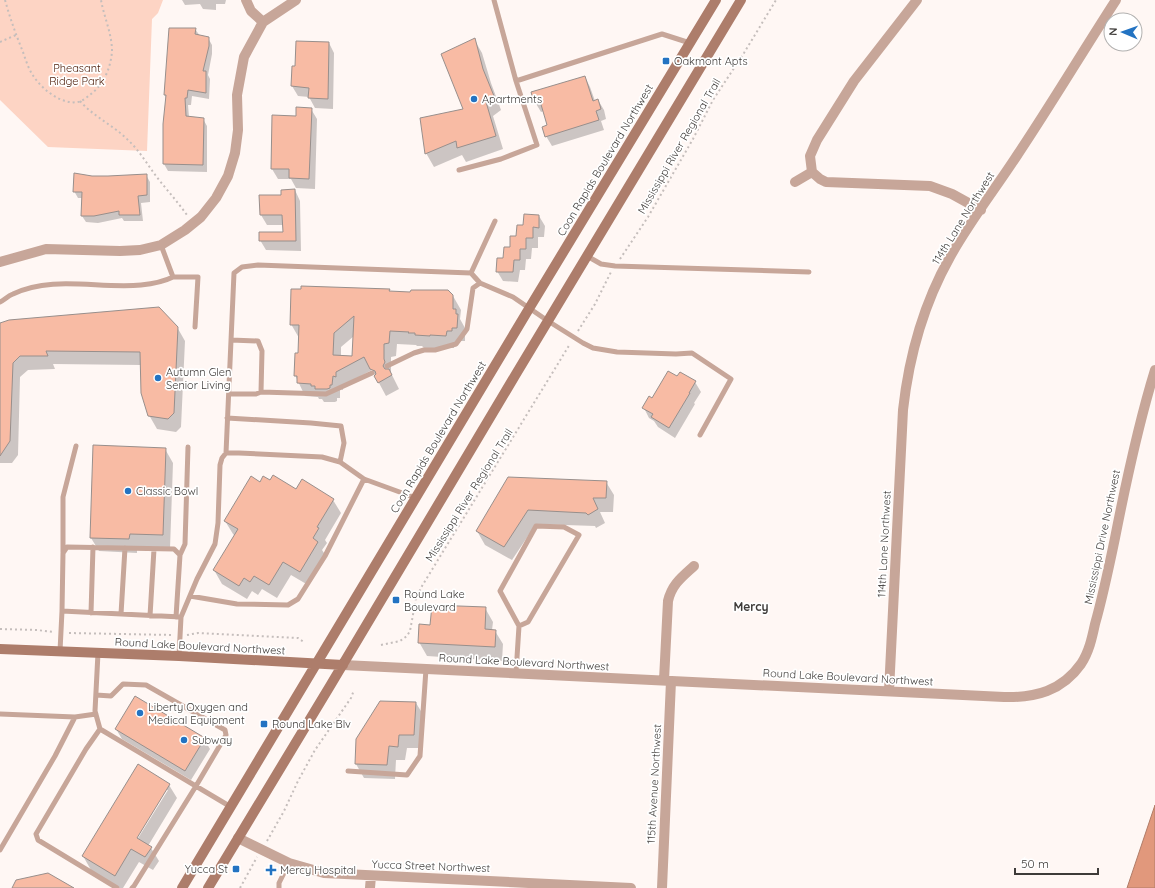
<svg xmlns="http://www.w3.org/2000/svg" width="1155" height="888" font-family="Quicksand,sans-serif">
<rect width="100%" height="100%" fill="#fff7f4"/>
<path fill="#fdd4c4" d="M0 0H163L158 13 152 19 147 151 48 147 0 100Z"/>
<path fill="#e1987c" stroke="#b07c68" d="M1155 805V888H1127Z"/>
<path fill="#0003" fill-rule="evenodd" d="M182 0H226L225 4H216V10L203 9 200 4 185 5Z
M195 29 200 36 208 38 212 45V54L208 75 210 79 209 99 192 96 191 105H188L189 117 203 119 207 126V172L168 171 164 164 166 98 165 95Z
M474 39 482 53 491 83 501 110 493 116 503 149 466 162 462 155 434 167 426 153 464 109Z
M329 43 334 53 333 109 315 108 309 97 298 96 292 86 293 67H296Z
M585 77 590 87 595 101 598 100 604 110 606 119 601 121 604 130 552 146 546 136 548 126 544 111 541 112 535 102Z
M311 109 317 119 315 189 296 188 291 179H278L272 169 297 117Z
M146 175 150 182V202L141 203 143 221H124L122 218 98 223 86 222 82 216 83 198H78L74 191 92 177Z
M295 190 300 201 301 251 266 250 260 240 284 233 283 225H267L261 215 260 196H282Z
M539 216 545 226 544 237H538V248H532L531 259H526L525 270H520L518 282 503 281 497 271 504 259 524 227Z
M389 290 390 292 453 296 461 310 460 319 465 328V341H459V344H454V348H424L422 346H417L416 345 397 344 396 356 391 357V373L399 389 386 396 372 370 343 385V390L340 389V398H337V401L335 402H324L322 399H319L318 397 305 396 295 375 299 354V338L291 324ZM354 336 353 357H341V347Z
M0 324 177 327 185 341 181 427 176 432 157 429 149 415 141 365 53 364 55 369 28 370 20 377 18 455 12 463H0Z
M677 378 695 382 701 392 694 403 695 404 675 438 658 427 654 421 649 418 644 408Z
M165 449 173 463 170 549 137 548V553L99 551 91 538Z
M509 478 606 482 614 495 613 512H600L605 523 596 528 595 526 536 524 512 560 485 545 477 531Z
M260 483 296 490 333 500 341 513 325 540 327 543 322 550 326 556 308 585 291 575 277 598 262 589 258 595 252 591 247 599 222 584 214 570 235 536 233 534 225 521Z
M485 608 493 622 492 630 495 631 503 644 502 661 427 656 419 642 431 626Z
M416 703 424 716 421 748H407L405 760H396L395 779 364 778 356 764Z
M116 729 204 739 210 749 191 780 122 739Z
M169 785 177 798 148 846 151 848 159 861 153 870 139 862 123 888H120L91 870 83 856ZM165 790H168L135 843 134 842Z"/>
<path fill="#f8bba4" stroke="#988f8c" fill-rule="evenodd" d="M169 28H196L195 34 209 37V46L203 71H206V93L188 90 187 98H185L186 116 204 118 203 165 163 164V124L166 95H164Z
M475 38 483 69 494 96 486 102 496 136 457 148 456 141 425 154 420 118 463 109 441 54Z
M296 41 329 42 328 99 308 98 309 88 291 86 292 66H295Z
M585 76 593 101 598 99 601 109 596 111 599 120 545 137 542 127 547 125 540 101 534 103 531 92Z
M296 107 312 108 309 179 289 178V169H271L272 115 296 116Z
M74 173 92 176H108L147 174V195L138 196 140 215H119V211L94 216H81L82 192H73Z
M295 189 296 241H259V232H283L282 215H260L259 195H281V190Z
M524 214 539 215V228L533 227V238H526V249H520V260H514L513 272H496L497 258H503L504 247H510V236H516L517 225H523Z
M301 286 390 289 389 291 410 292 411 290H448L453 295V309H456V314H458L457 328H452V331H447L446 336 430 335V336L415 335V333H408L409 332 390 331 389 343 384 344V359L385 362 383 366 385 369H389L392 375 378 383 374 376 376 374 375 371 370 369 364 357 336 372V377L333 376 332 385H330V388L327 389H315V386H311V384L297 383V376H294L295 353H298L299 325H290L291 289H301ZM354 316 352 356 333 355 334 333Z
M159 307 178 327 174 413 168 419 148 416 141 393 140 352 46 351 48 356H20L13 363 10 441 0 456V323L9 320Z
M668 371 677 376 680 372 696 381 689 393H690L669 428 651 417 653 414 642 408 649 396 652 398Z
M93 445 166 448 163 535 130 534 129 539 90 538Z
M273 475 296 489 302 479 334 499 317 527 319 528 313 538 318 542 300 572 283 562 269 585 254 576 250 582 244 578 239 586 213 570 238 529 224 521 251 476 260 482 263 476 270 480Z
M508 477 607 481 606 498H593L598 509 588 515 586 513 528 510 504 547 476 531Z
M432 605 486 607 485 629 496 630 495 647 418 643 419 624 430 625Z
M135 696 205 738 185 771 115 729Z
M380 701 416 702 414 735H399L398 747 389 746 387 765 355 764 356 739Z
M138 764 170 784 137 838 152 847 145 857 131 849 115 876 82 856Z
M48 873 74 888H12L16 880Z"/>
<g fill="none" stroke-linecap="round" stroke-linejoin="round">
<path stroke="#c5bebc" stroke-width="2" stroke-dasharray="2 3" stroke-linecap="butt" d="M5 0C10 18 16 35 23 52 26 61 29 70 34 77 43 90 62 105 78 102 83 101 87 97 91 94 104 84 111 67 112 51 112 34 104 17 101 0
M0 42 16 35
M80 101C94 117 113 125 128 140 139 150 147 164 156 176 166 189 177 201 187 215
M620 259 648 217 693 139 713 100 744 53 776 0
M578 331 595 304 611 272
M0 629 37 630 53 632
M69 633 173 635
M187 635 198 633 298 638 305 643
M381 645 400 641 407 636 410 631 416 598 422 586 570 344
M267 841 284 811 298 781 315 750 351 698 354 690
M240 888 257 857"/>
<path stroke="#c7a699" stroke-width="5" d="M516 81 662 34 690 43
M459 170 501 159 537 145 516 81 494 0
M587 256 601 264 615 266 809 272
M471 273 495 221
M173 277H198L195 327
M0 302C4 300 8 296 13 294 52 275 99 289 141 285 151 284 163 282 173 277L161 245
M387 366 414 353 424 350H435L456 344 467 329 473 288 480 283 513 297 548 321 583 343 593 348 617 352 676 354 692 353 731 379 700 435
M261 392 326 394 372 373
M229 394H256L261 392 262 351 258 341 231 340
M227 418 311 423 341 426 344 443 340 462
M226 453 234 273 242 267 258 265 471 273 480 283
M63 552V497L76 446
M180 555 185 544 188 447
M190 596 237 604 288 605 298 599 325 556 364 479
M62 611 63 553 67 547 174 549 180 555 176 617
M91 613 93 547
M121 614 125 548
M150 616 154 549
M181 617 197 579 215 544 218 523 220 465 222 458 226 453H239L322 457 340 462 364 479 416 498
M60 651 62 611 181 617 179 656
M98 653 95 711 100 729 231 807
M516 673 519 626 500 591 536 526 564 527 579 535 528 622 519 626
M96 695 111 696 123 684 146 685 225 730 226 735 196 786 134 886 132 888
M0 714 75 717
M100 729 86 749 36 834 38 840 117 888
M348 771 407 775 420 756 426 669
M0 850 55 756 75 717 96 714
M279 888V883L289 863"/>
<path stroke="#c7a699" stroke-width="10" d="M246 0 251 11 263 22
M812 172 810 156 817 140 854 81 917 0
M812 172 820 179 826 182 930 186 952 194 981 210
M795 182 812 172
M0 262 46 249 120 251 140 250 161 245 185 230 201 217 216 198 228 176 235 153 238 130 237 95 244 57 263 22 296 0
M343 665 1004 697C1035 698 1062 691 1081 664 1089 652 1092 638 1095 624 1103 596 1109 567 1115 538 1126 482 1138 425 1155 370
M664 680 668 601C672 584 682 577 694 566
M889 691 903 410C909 356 923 305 950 257 970 221 996 188 1018 154 1052 103 1083 51 1116 0
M238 838 289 863 324 873 631 888
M370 888 371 876
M662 888 671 681"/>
<path stroke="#ad7d6b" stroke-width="10" d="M0 649 179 656 343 665
M182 888 530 307 716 0
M208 888 330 686 516 374 741 0"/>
</g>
<g fill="#2373c2" stroke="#fff" stroke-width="1.5">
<rect x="662" y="57" width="8" height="8" rx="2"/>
<circle cx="474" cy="99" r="4"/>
<circle cx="158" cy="378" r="4"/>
<circle cx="128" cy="491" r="4"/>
<rect x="392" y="596" width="8" height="8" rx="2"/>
<circle cx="140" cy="713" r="4"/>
<rect x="260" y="720" width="8" height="8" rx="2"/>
<circle cx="184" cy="740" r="4"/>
<rect x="232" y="865" width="8" height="8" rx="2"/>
<path d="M269 864h4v4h4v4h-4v4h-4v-4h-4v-4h4z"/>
</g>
<g text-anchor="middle" stroke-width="3.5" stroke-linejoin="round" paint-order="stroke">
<g font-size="11" fill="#3e3b39" stroke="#fff" text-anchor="start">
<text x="674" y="65">Oakmont Apts</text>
<text x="482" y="103">Apartments</text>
<text x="166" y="376">Autumn Glen<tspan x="166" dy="13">Senior Living</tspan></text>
<text x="136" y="495">Classic Bowl</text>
<text x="404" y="598">Round Lake<tspan x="404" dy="13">Boulevard</tspan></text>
<text x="148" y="711">Liberty Oxygen and<tspan x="148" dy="13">Medical Equipment</tspan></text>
<text x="272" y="728">Round Lake Blv</text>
<text x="192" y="744">Subway</text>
<text x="228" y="873" text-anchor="end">Yucca St</text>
<text x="280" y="874">Mercy Hospital</text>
</g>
<g font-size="11" fill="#51220f" stroke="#fff">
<text x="77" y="72">Pheasant<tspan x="77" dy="13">Ridge Park</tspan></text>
</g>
<g font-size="11" fill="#3e3b39" stroke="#fff">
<text transform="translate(679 146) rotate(-60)" y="4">Mississippi River Regional Trail</text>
<text transform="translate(605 160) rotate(-59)" y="4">Coon Rapids Boulevard Northwest</text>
<text transform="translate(963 218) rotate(-58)" y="4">114th Lane Northwest</text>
<text transform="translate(438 437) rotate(-59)" y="4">Coon Rapids Boulevard Northwest</text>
<text transform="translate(469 495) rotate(-58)" y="4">Mississippi River Regional Trail</text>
<text transform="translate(1102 537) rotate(-78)" y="4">Mississippi Drive Northwest</text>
<text transform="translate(884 544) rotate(-87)" y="4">114th Lane Northwest</text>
<text transform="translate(200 646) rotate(3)" y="4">Round Lake Boulevard Northwest</text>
<text transform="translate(524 662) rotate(3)" y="4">Round Lake Boulevard Northwest</text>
<text transform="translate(848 677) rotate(3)" y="4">Round Lake Boulevard Northwest</text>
<text transform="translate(654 784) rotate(-87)" y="4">115th Avenue Northwest</text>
<text transform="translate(431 866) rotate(2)" y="4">Yucca Street Northwest</text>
</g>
<g font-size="12" font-weight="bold" fill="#3e3b39" stroke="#fff">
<text x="751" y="611">Mercy</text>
</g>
</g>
<g transform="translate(1123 32) rotate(272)"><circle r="19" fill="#ffffff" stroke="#b2b1b0"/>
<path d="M0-3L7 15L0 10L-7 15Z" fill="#2373c2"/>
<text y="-6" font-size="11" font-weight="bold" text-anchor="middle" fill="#3e3b39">N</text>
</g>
<path d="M1015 868v6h83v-6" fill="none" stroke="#3e3b39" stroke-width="2"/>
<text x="1021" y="868" font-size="12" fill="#3e3b39" stroke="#ffffff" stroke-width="3" paint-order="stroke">50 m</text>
</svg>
